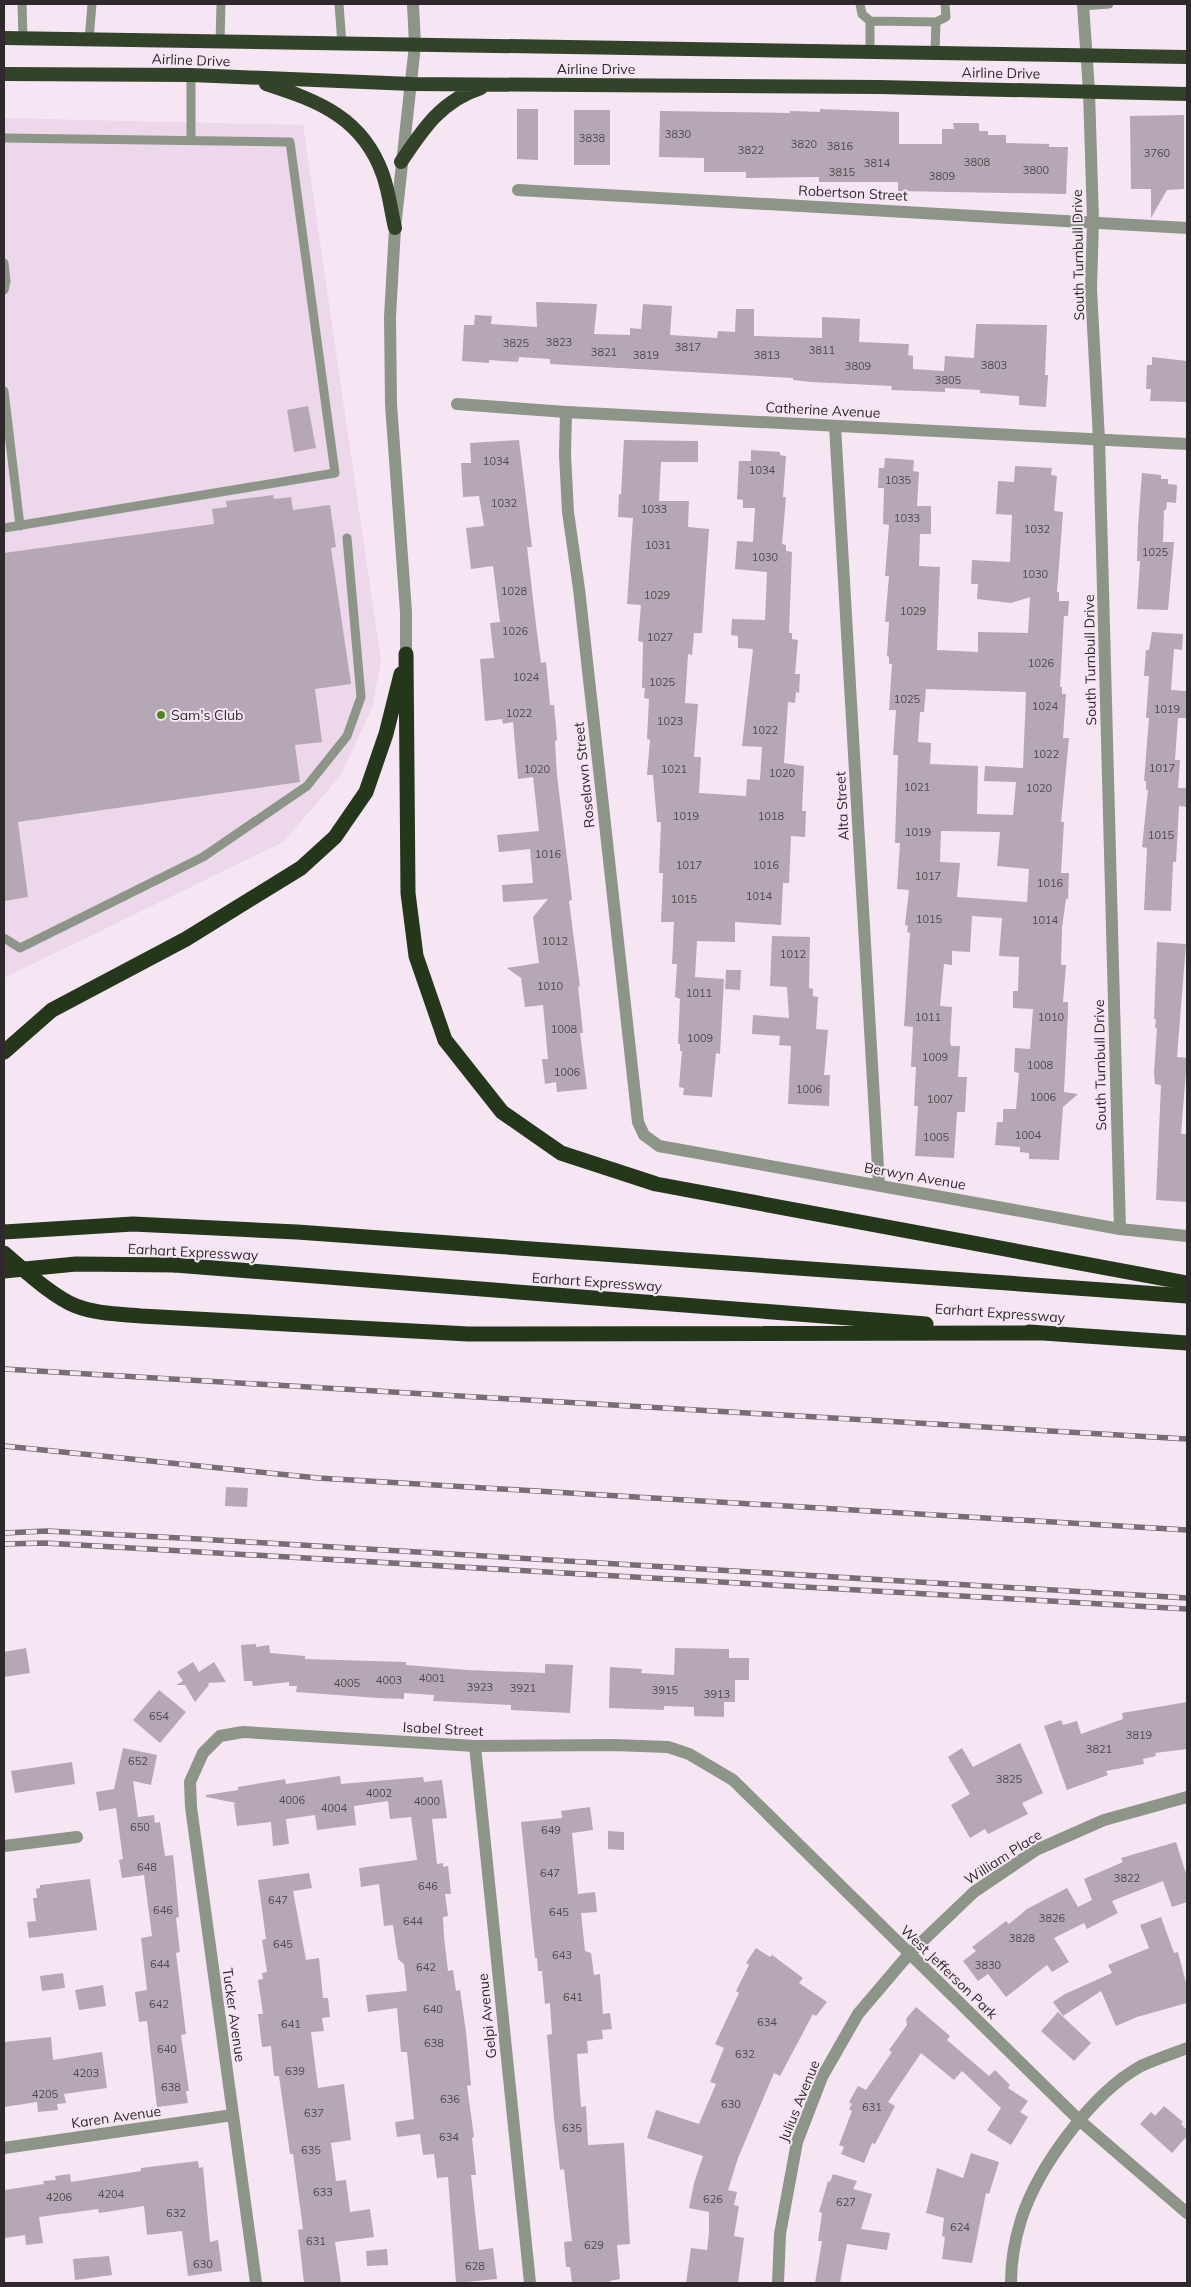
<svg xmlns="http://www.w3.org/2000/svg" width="1191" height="2287" font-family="Mulish,sans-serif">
<rect width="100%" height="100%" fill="#f6e6f4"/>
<path fill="#edd7ea" d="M4 118 303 125 381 661 372 708 341 775 283 842 4 978Z"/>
<path fill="#b6a7b4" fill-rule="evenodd" d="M517 109H538V160L517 159Z
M820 109 899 112V144H942V129H954L953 123H979V131H988V135H1006V143L1049 144V147H1068L1066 194 898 191V182H819V177L746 178V172H704V158L659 157 660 111 790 113V111L820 112Z
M574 110H610V165H574Z
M1184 115V189L1167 190 1151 218V189H1131L1130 116Z
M536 302 597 304 594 334 630 335V328L641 329 643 304 672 306 670 335 717 338 718 331 735 332 736 309H754V336L822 338V317L860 319 859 342 909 344 908 355 913 356V369L944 371 945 356 974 358 976 324 1047 325 1045 375H1048L1046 407 1019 405V396L980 393V390L945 388V392L891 390 892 386 811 382 793 380V378L550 364V359L519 357 518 362 489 360V363L462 361 464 325H474L475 315 492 316 491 324 537 327Z
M1152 357 1187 361V402L1150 401 1151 389H1146L1147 365H1152Z
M308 406 316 448 294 452 287 410Z
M519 440 532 547H527L536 625 541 663 546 662 550 705H554L557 739 555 742 557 775 572 900 569 901 580 987 578 986 583 1033H580L587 1089 557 1092 556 1082 545 1084 542 1059H548L543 1005 525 1007 521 978 507 968 539 963 533 917 548 899 503 902 502 885 533 883 530 849 499 852 497 835 539 831 533 777 518 779 513 722 503 724 502 719 485 721 480 659 494 658 490 623 500 622 493 566 471 569 466 528 484 526 479 496 463 497 461 463H471L470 443Z
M624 440 698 441V462H661L659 501H689L688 527 709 529 702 633H694L692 655 688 654 685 703 698 704 694 757H701L699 793 746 796 747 779 760 780 762 747 742 746 753 649 738 648V636L731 635 732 619 765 620 767 572 735 569 737 541 753 542 755 508H743V500L737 499 739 461H751V450L780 452V455L786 456 783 497H786L782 544 786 545V551L792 552 789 633H792V639L798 640 795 674H800L799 693 796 692 795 703 788 702 784 763 804 766 802 811H806L805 837 791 836 789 883H783L781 925 735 922V942L697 941 695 977 724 979 720 1054 716 1053 712 1097 683 1095 684 1088 679 1087 682 1051H680V1044H678L680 999 675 997 677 964H672L674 922H661L663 873H659L661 822H657L653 775H647L650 740 647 739 649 699 644 698 645 688H642L643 642 638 641 641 605 627 604 633 518 618 517 619 494 621 495Z
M885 458 914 460 913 471 919 472 917 506H931V534H920L919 566 940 567 937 650 978 652V632L1028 633 1030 597 1011 603 977 599 978 584H971L972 560 1010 562 1012 515 996 514 998 481 1014 482 1015 466 1052 468 1051 475 1057 476 1054 511 1063 512 1057 592H1059V601H1069L1068 616H1064L1060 687H1062V694H1066L1063 738H1069L1061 822H1064L1061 873H1069L1068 899H1066L1062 928 1061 965H1066L1063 1002H1068V1013L1064 1092 1078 1094 1063 1107 1059 1160 1029 1159V1153L1020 1152V1147L995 1145 997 1122H1003V1109H1016L1019 1073 1014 1072 1015 1048 1030 1049 1033 1009 1013 1008V991H1018L1019 957 999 956 1002 918 972 916 970 952 952 951V965L944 964 940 1006 952 1007 950 1042 951 1046H960L958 1077H967L965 1112H957L954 1158 915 1156 918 1106H914L916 1067H911L913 1027 904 1026 910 933 907 932 908 926 905 925 909 890 897 889 900 843H895L898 755H893L896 710H889L892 664H889V657L887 656 889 622H885L889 576H885L889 525 883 524 884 488H878L879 468H884ZM926 689 1026 692 1023 768 985 766 984 781 1016 782 1013 815 977 814 978 766 930 764 931 743 918 742 920 712H924ZM941 831 1000 832 997 866 1029 869 1027 902 957 897 960 863 940 862Z
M1142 473 1161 475V479H1168V484L1177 485 1176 503 1167 502 1166 510H1164L1163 542H1174L1168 610 1137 609 1140 561H1137L1138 527Z
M273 495 274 499 291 497 293 510 330 505 336 547 331 548 351 684 315 689 322 742 295 745 300 782 18 822 28 897 4 901V553L214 524 212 509 227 507 226 501Z
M1152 632 1183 634 1182 650 1174 649 1171 690 1187 691V718H1178L1175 760H1180L1178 788H1187V807L1179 806 1176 862H1173L1171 911 1144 910 1147 848 1142 847 1148 790H1146V781H1144L1149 718H1146L1149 676H1144L1146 650H1149Z
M772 936 810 937 809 988 813 989V996L818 997 816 1029 828 1030 824 1075H830L829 1106 788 1104 791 1046 779 1045 780 1036 752 1034 753 1015 789 1018 787 987 770 986Z
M1157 942 1186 944 1177 1057 1187 1058 1181 1134H1187V1202L1156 1200 1161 1085 1155 1084 1154 1073 1157 1028H1155L1156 1019H1154Z
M726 970H741L740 990 725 989Z
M226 1487 248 1488 247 1507 225 1506Z
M256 1644V1647L269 1645 270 1653 305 1656V1659L406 1662V1665L467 1670 545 1673V1664L573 1665 570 1713 511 1710V1705L433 1701 434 1695 404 1693V1699L378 1698 296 1692 297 1686H289V1682L253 1686 252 1681H244L241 1645Z
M26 1648 30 1673 4 1677V1652Z
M675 1648 729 1649V1658H749V1680H735V1702H724V1717L694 1716V1707L664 1706V1710L609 1708 610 1667 642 1669 641 1673 674 1675Z
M193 1662 199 1672 214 1662 226 1682 208 1683 209 1685 195 1702 185 1685H176L183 1681 177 1672Z
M159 1690 186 1712 160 1743 133 1720Z
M1187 1702V1749L1155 1753 1156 1756 1143 1759 1144 1764 1106 1771 1108 1775 1067 1790 1044 1726 1061 1720 1063 1725 1077 1721 1081 1734 1123 1719 1122 1713Z
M1020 1743 1043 1793 1022 1803 1028 1814 988 1834 985 1829 970 1838 951 1805 970 1794 948 1757 962 1748 973 1767Z
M123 1748 157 1755 151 1785 133 1781 138 1817 154 1815 155 1823 160 1822 165 1856 173 1855 175 1873 179 1917 176 1918 180 1952 176 1953 186 2034 181 2035 189 2091H186L188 2103 157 2107 147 2021 139 2022 135 1992 147 1990 141 1938 152 1936 144 1875 122 1878 119 1860 123 1859 116 1808 99 1811 96 1792 114 1789Z
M72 1762 75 1784 15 1793 11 1771Z
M340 1776 341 1784 423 1777 424 1782 442 1780 447 1818 432 1819 437 1864 443 1863V1867L448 1866 451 1894H445L448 1916 443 1917 444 1937 448 1971 453 1970 456 1991 460 1990 466 2032 471 2085 467 2086 474 2137 472 2138 476 2175H471L479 2250 493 2248 497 2279 456 2283 448 2177 437 2178 434 2154 423 2155 420 2134 397 2137 395 2122 414 2119 407 2052H401L397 2008 368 2012 366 1995 407 1991 404 1964 398 1959 393 1925 384 1926 379 1884 361 1887 359 1868 417 1860 411 1817 390 1819 388 1801 354 1806 356 1825 317 1830 315 1815 286 1819 289 1844 273 1846 271 1822 237 1826 234 1804 236 1803 206 1797V1795L238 1790V1787L285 1779 286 1784Z
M590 1807 593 1830 572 1833 578 1894 595 1892 597 1912 581 1913 585 1951 591 1953 594 1975 600 1974 603 2014 610 2013 612 2029 602 2030 603 2039 587 2041 588 2053 577 2054 581 2107 586 2106 588 2145 624 2143 630 2244 617 2245 620 2279 610 2281V2283H572L570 2267H566L564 2242 572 2241 564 2169 560 2170 554 2118 547 2035 552 2034 550 2003 545 2004 542 1971H538L537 1958H535L521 1822 562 1818 561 1811Z
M608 1831 624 1832V1850L608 1849Z
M1176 1842 1187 1877V1902L1172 1907 1163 1881 1112 1901 1118 1913 1087 1929 1084 1923 1054 1938 1069 1962 1052 1972 1047 1965 1006 1997 988 1974 978 1981 963 1961 976 1951 972 1947 1006 1921 1009 1924 1027 1909 1067 1888 1078 1907 1092 1900 1084 1879 1123 1862 1121 1858Z
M309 1873 312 1888 293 1891 306 1960 319 1958 323 1998H328L330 2017 322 2018 324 2031 311 2032 318 2088 344 2084 351 2140 331 2143 336 2181 346 2180 350 2212 370 2209 374 2237 335 2242 341 2283H304L298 2230 303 2229 293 2154H290L279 2076H274L271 2046 262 2047 258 2014H263L258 1980 263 1979 262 1973 267 1972 262 1940 266 1939 258 1880Z
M90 1879 97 1930 29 1938 27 1922 36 1921 33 1898H37L36 1889 40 1888V1885Z
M1161 1917 1174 1953 1178 1952 1187 1987V2003L1137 2017 1116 2026 1101 1991 1063 2016 1053 2002 1065 1994 1112 1973 1108 1965 1149 1948 1140 1925Z
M756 1948 770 1957 772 1955 803 1978 799 1983 827 2002 816 2016 813 2014 780 2076 774 2073 738 2158 728 2190 737 2192 734 2205 739 2206 734 2236 744 2238 738 2283H686L691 2248 707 2250 709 2233V2212L689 2208 694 2183 703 2156 647 2138 656 2110 699 2124 716 2084 710 2082 724 2048 715 2044 739 1993 736 1991 749 1965 746 1963Z
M63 1973 65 1988 42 1991 40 1976Z
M103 1985 106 2006 79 2010 75 1990Z
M916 2007 950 2036 947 2040 989 2076 995 2070 1010 2085 1008 2088 1028 2101 1020 2112 1028 2117 1011 2145 987 2130 1001 2108 962 2071 954 2080 921 2053 888 2102 895 2106 875 2144 872 2143 864 2163 841 2154 844 2147 839 2145 852 2111 849 2109 852 2104 849 2102 858 2086 866 2090 892 2052 889 2050 907 2025 906 2019Z
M1058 2012 1091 2043 1074 2061 1041 2031Z
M51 2037 53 2060 102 2052 107 2088 64 2094 66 2103 57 2104 58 2110 38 2112 37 2102 4 2107V2042Z
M1164 2106 1183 2122 1181 2124 1187 2130V2136L1172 2153 1140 2124 1151 2112 1155 2116Z
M971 2153 999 2162 989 2194 986 2193 972 2263 942 2259 945 2237 942 2236 944 2218 926 2213 937 2168 963 2178Z
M198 2161 199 2168 203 2167 210 2242 218 2240 222 2271 188 2276 182 2231 147 2235 144 2206 99 2213 98 2209 39 2217 43 2243 26 2245 25 2235 4 2238V2190L44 2184 43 2181 56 2180 55 2176 70 2174 71 2182 141 2171V2168Z
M833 2174 857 2181 853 2189 872 2194 861 2229 890 2233 887 2250 847 2244 840 2283H815L822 2241H818L822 2213 819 2212 828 2181 830 2182Z
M387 2249 388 2265 367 2266 366 2251Z
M109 2256 112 2275 75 2280 73 2259Z"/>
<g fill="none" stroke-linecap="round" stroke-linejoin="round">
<path stroke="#8c9587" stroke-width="9" d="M22 4 23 38
M339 4 342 44
M860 4 862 14 870 21
M1083 6 1109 4
M936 22 946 17 945 4
M89 40 92 4
M220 42 221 4
M870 51V21L936 22 935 52
M191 75V140
M4 138 290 142 335 473 4 528
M4 263 6 281 4 290
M4 391 20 526
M4 938 20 948 203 857 307 786 347 736 361 697 347 538"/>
<path stroke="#8c9587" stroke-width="12" d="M1083 4 1089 91 1093 221 1091 289 1099 439 1120 1229
M518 190 1187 228
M457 404 566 412 1187 444
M566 412 565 455 568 512 579 589 638 1122 644 1135 659 1146 1120 1229 1187 1236
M835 426 879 1185
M475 1746 530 2283
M4 1846 77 1837
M4 2148 233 2115
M256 2283 191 1807 190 1782 203 1753 220 1736 243 1732 475 1746 614 1745 668 1747 689 1754 733 1780 1079 2120 1187 2213
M778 2283 780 2234 797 2142 822 2077 858 2014 909 1954 974 1892 1036 1850 1104 1820 1187 1797
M1011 2283C1011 2262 1015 2239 1021 2220 1038 2167 1092 2093 1141 2066 1156 2059 1172 2054 1187 2048"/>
<path stroke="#8c9587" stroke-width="12" d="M406 654V612L391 404 390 317 395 228 415 45 413 4"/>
<path stroke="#324329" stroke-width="14" d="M4 38 1187 57
M4 74 191 75 412 84 879 87 1187 94
M266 84C319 101 363 118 383 175 389 192 391 211 395 228
M401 162C423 129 442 100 481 88"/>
<path stroke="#25371b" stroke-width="15" d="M406 654 408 893 416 956 445 1040 502 1112 561 1153 656 1184 1187 1283
M4 1052 52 1010 186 939 301 868 335 837 366 792 386 734 401 674
M4 1232 133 1224 297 1232 1187 1296
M4 1253C23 1269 53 1297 76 1306 97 1314 119 1314 141 1316L468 1334 1038 1333
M175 1265 926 1324
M1029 1332 1187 1343"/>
<defs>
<path id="rail" d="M4 1369 1187 1439
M4 1446 318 1478 1187 1530
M4 1533 47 1531 199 1539 1187 1598
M4 1544 45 1543 1187 1609"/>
</defs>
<use href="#rail" stroke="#776d75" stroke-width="5.5"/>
<use href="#rail" stroke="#f6e6f4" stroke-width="4" stroke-dasharray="11" stroke-linecap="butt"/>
<path stroke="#25371b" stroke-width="15" d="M4 1271 76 1264 175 1265"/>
</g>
<circle fill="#4b8520" stroke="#f6e6f4" stroke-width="2" cx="161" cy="715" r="5"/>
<g text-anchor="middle" stroke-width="4" stroke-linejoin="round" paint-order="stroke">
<g font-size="11" fill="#514850">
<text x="678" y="138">3830</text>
<text x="592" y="142">3838</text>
<text x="804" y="148">3820</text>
<text x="840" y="150">3816</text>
<text x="751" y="154">3822</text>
<text x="1157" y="157">3760</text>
<text x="977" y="166">3808</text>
<text x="877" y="167">3814</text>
<text x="1036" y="174">3800</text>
<text x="842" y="176">3815</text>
<text x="942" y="180">3809</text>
<text x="559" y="346">3823</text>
<text x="516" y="347">3825</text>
<text x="688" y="351">3817</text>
<text x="822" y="354">3811</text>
<text x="604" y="356">3821</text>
<text x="646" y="359">3819</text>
<text x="767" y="359">3813</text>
<text x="994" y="369">3803</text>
<text x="858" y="370">3809</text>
<text x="948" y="384">3805</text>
<text x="496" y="465">1034</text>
<text x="762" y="474">1034</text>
<text x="898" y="484">1035</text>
<text x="504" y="507">1032</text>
<text x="654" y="513">1033</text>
<text x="907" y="522">1033</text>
<text x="1037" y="533">1032</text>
<text x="658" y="549">1031</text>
<text x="1155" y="556">1025</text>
<text x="765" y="561">1030</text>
<text x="1035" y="578">1030</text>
<text x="514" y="595">1028</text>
<text x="657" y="599">1029</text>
<text x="913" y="615">1029</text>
<text x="515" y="635">1026</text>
<text x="660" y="641">1027</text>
<text x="1041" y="667">1026</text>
<text x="526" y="681">1024</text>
<text x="662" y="686">1025</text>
<text x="907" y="703">1025</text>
<text x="1045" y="710">1024</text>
<text x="1167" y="713">1019</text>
<text x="519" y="717">1022</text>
<text x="670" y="725">1023</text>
<text x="765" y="734">1022</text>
<text x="1046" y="758">1022</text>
<text x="1162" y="772">1017</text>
<text x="537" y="773">1020</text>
<text x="674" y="773">1021</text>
<text x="782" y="777">1020</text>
<text x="917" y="791">1021</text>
<text x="1039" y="792">1020</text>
<text x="686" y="820">1019</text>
<text x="771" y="820">1018</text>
<text x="918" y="836">1019</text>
<text x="1161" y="839">1015</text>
<text x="548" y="858">1016</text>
<text x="689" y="869">1017</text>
<text x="766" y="869">1016</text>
<text x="928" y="880">1017</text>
<text x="1050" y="887">1016</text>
<text x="759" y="900">1014</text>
<text x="684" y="903">1015</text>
<text x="929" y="923">1015</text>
<text x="1045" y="924">1014</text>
<text x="555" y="945">1012</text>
<text x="793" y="958">1012</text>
<text x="550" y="990">1010</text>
<text x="699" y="997">1011</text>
<text x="928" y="1021">1011</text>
<text x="1051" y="1021">1010</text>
<text x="564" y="1033">1008</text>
<text x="700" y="1042">1009</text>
<text x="935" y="1061">1009</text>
<text x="1040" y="1069">1008</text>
<text x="567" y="1076">1006</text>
<text x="809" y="1093">1006</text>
<text x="1043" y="1101">1006</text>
<text x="940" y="1103">1007</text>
<text x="1028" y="1139">1004</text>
<text x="936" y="1141">1005</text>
<text x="432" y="1682">4001</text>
<text x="389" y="1684">4003</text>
<text x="347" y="1687">4005</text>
<text x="480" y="1691">3923</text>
<text x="523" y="1692">3921</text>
<text x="665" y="1694">3915</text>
<text x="717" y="1698">3913</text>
<text x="159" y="1720">654</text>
<text x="1139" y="1739">3819</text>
<text x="1099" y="1753">3821</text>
<text x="138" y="1765">652</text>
<text x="1009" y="1783">3825</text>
<text x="379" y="1797">4002</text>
<text x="292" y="1804">4006</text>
<text x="427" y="1805">4000</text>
<text x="334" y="1812">4004</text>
<text x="140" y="1831">650</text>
<text x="551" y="1834">649</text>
<text x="147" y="1871">648</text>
<text x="550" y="1877">647</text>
<text x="1127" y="1882">3822</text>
<text x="428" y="1890">646</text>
<text x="278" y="1904">647</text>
<text x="163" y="1914">646</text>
<text x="559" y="1916">645</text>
<text x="1052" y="1922">3826</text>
<text x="413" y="1925">644</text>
<text x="1022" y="1942">3828</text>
<text x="283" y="1948">645</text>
<text x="562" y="1959">643</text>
<text x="160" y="1968">644</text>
<text x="988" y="1969">3830</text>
<text x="426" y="1971">642</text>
<text x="573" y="2001">641</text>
<text x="159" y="2008">642</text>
<text x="433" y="2013">640</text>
<text x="767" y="2026">634</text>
<text x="291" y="2028">641</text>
<text x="434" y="2047">638</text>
<text x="167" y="2053">640</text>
<text x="745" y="2058">632</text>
<text x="295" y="2075">639</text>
<text x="86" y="2077">4203</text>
<text x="171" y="2091">638</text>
<text x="45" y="2098">4205</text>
<text x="450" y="2103">636</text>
<text x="731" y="2108">630</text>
<text x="872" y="2111">631</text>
<text x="314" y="2117">637</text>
<text x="572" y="2132">635</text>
<text x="449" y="2141">634</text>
<text x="311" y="2154">635</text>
<text x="323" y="2196">633</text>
<text x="111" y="2198">4204</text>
<text x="59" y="2201">4206</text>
<text x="713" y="2203">626</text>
<text x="846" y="2206">627</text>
<text x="176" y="2217">632</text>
<text x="960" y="2231">624</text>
<text x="316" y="2245">631</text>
<text x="594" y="2249">629</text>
<text x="203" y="2268">630</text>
<text x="475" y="2270">628</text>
</g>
<g font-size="14" fill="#2f292e" stroke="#f6e6f4">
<text transform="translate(191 60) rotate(2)" y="5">Airline Drive</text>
<text x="596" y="74">Airline Drive</text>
<text transform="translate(1001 73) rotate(1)" y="5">Airline Drive</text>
<text transform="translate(853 193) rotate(3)" y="5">Robertson Street</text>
<text transform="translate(1078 255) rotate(-91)" y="5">South Turnbull Drive</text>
<text transform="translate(823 410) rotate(3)" y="5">Catherine Avenue</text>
<text transform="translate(1090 660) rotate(-91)" y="5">South Turnbull Drive</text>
<text transform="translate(584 775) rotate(-96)" y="5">Roselawn Street</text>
<text transform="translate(842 806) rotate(-93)" y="5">Alta Street</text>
<text transform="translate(1100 1065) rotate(-91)" y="5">South Turnbull Drive</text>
<text transform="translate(915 1176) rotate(10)" y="5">Berwyn Avenue</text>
<text transform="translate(193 1252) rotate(3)" y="5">Earhart Expressway</text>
<text transform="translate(597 1282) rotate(4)" y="5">Earhart Expressway</text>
<text transform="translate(1000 1313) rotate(4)" y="5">Earhart Expressway</text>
<text transform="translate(443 1729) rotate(3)" y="5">Isabel Street</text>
<text transform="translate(1003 1857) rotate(-33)" y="5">William Place</text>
<text transform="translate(949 1972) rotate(44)" y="5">West Jefferson Park</text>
<text transform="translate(234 2015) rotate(82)" y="5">Tucker Avenue</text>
<text transform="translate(487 2016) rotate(-96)" y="5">Gelpi Avenue</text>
<text transform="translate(799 2101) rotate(-68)" y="5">Julius Avenue</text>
<text transform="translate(116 2117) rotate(-8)" y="5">Karen Avenue</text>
</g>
<g font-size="14" fill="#2f292e" stroke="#f6e6f4" text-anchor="start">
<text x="171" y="720">Sam's Club</text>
</g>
</g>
<rect width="1191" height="2287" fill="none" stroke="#2f292e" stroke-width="10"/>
</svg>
